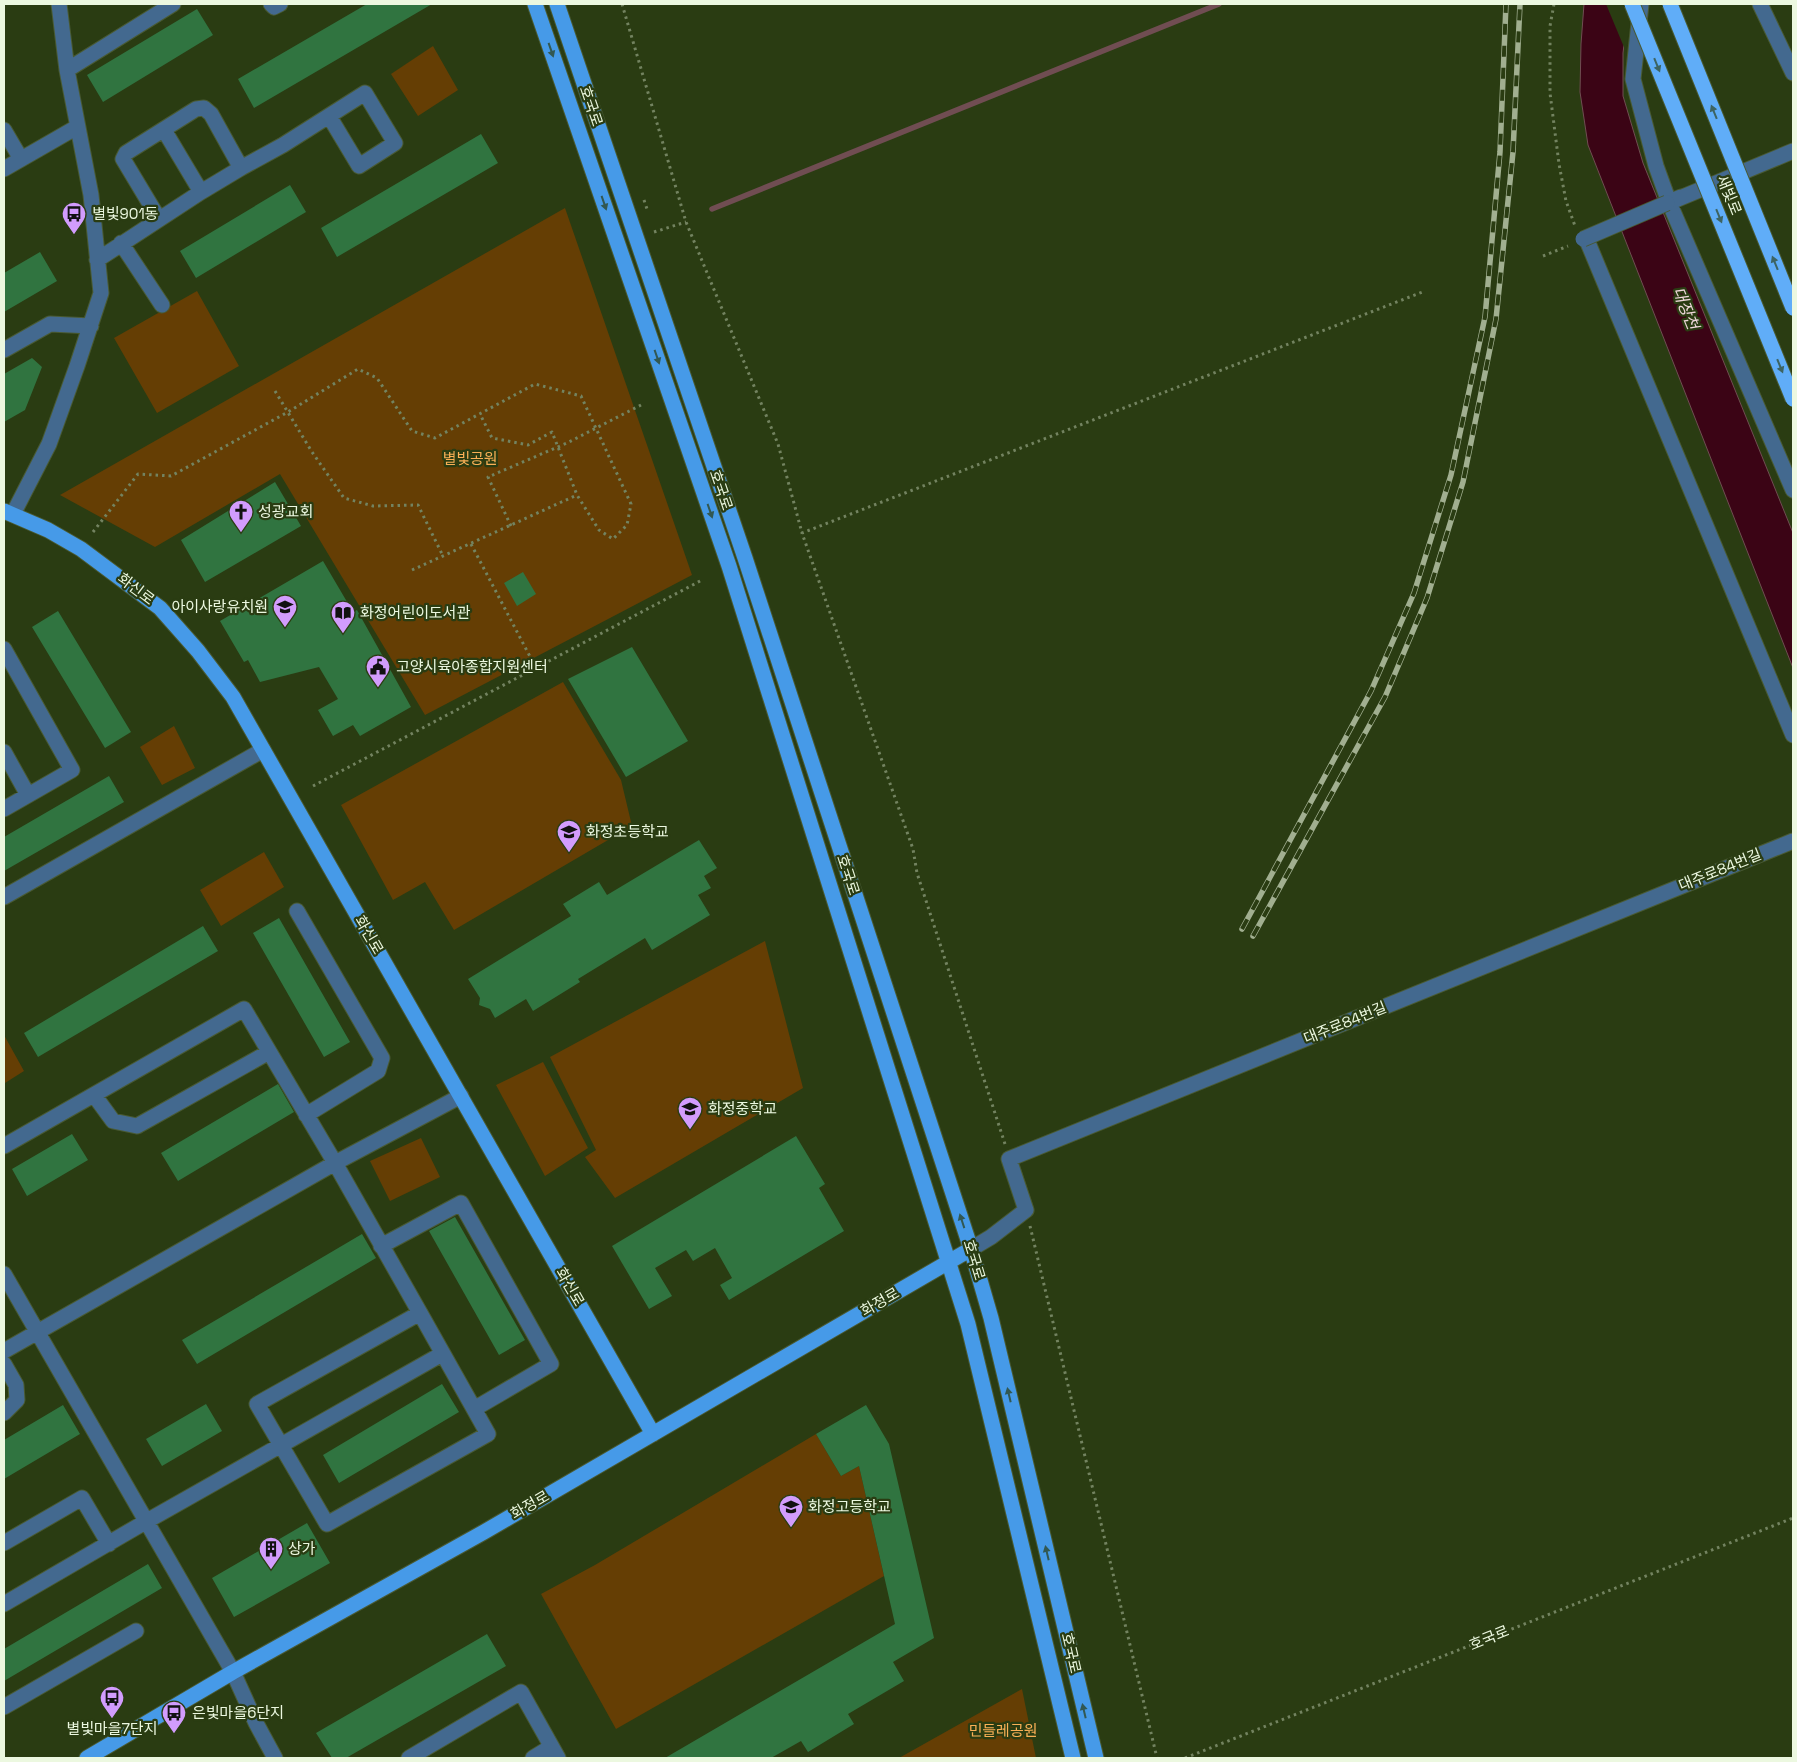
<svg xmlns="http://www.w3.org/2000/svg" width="1797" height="1762" font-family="'Space Grotesk','Noto Sans KR',sans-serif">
<rect width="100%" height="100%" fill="#2a3c12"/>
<path fill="#653e04" d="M433 46 458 90 418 116 391 74Z
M565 208 692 575 425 715 280 474 155 547 60 495Z
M197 291 239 366 157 413 114 338Z
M563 682 621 780 632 826 454 930 425 882 393 900 341 805Z
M174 726 195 768 162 785 140 747Z
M264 852 284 887 221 926 200 890Z
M765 941 803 1088 615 1198 585 1157 596 1150 550 1057Z
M4 1035 24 1071 5 1083 4 1081Z
M543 1062 588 1148 545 1176 496 1085Z
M421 1138 440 1177 390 1201 370 1161Z
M816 1434 841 1476 859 1466 884 1576 616 1729 541 1594 595 1565Z
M1022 1689 1036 1758H899Z"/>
<path fill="#3b0415" stroke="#704d52" d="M1584 4H1629L1623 53V96L1643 163 1793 533V668L1588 145 1580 92 1581 44Z"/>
<path fill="#2a3c12" d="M1606 4H1632L1626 52Z"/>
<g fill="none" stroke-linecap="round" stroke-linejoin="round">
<path stroke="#704d52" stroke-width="5.5" d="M712 209 1219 4"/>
</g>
<path fill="#307440" d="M367 4H432L254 108 238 79Z
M197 9 213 35 103 102 87 75Z
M481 134 498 163 337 257 321 228Z
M290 185 306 212 196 278 180 251Z
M40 252 57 281 4 312V273Z
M32 358 42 367 25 410 4 422V374Z
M275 482 301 526 205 582 181 540Z
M323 561 353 612 357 610 411 707 360 736 353 725 333 736 318 710 338 699 319 667 260 682 248 660 244 662 220 621Z
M523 572 536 594 517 606 504 583Z
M58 611 131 732 105 748 32 627Z
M632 647 688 741 626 777 568 679Z
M109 776 124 802 4 871V837Z
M699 840 717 868 704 876 711 888 698 895 710 915 652 950 645 938 578 979 580 982 533 1011 526 999 495 1018 490 1009 479 1005 480 998 468 979 571 916 563 904 599 882 607 895Z
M279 918 350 1042 324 1057 253 933Z
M203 926 218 951 38 1057 24 1033Z
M278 1084 294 1112 178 1181 161 1153Z
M72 1134 88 1160 27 1196 12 1169Z
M796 1136 825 1184 819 1188 844 1231 729 1300 720 1285 732 1278 715 1248 693 1261 686 1250 655 1268 672 1296 649 1309 612 1246Z
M455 1217 525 1340 499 1355 429 1231Z
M362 1234 376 1258 197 1364 182 1340Z
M442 1384 459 1412 339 1483 323 1455Z
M206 1404 222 1431 162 1466 146 1439Z
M63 1405 80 1434 4 1479V1440Z
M866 1405 889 1444 934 1638 893 1662 904 1681 848 1714 854 1724 808 1752 801 1741 771 1758H665L895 1624 859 1466 841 1476 816 1434Z
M307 1523 330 1563 234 1617 212 1578Z
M148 1564 162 1588 4 1681V1649Z
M487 1634 506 1666 346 1758H332L316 1733Z"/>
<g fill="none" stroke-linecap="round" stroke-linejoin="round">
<defs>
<path id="minor" d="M271 4 274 7 280 4
M1641 4 1633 79 1656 166 1669 202 1667 203
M1760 4 1793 73
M67 70 173 4
M4 130 21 159
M164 130 201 192
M4 169 77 127
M1679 198 1681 197 1669 202 1793 490
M1673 201 1793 151
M159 219 123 159 126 153 196 109 204 108 211 114 241 168
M1586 238 1793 735
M121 243 162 305
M97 260 201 192 241 168 283 145 365 93 395 143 359 166 329 116
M4 350 50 324 91 326
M13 514 49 444 77 366 101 293 91 195 67 70 59 4
M4 649 72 770 4 809
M4 752 28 795
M4 897 263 750
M297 911 382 1058 378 1071 306 1115
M94 1095 113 1121 137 1126 269 1052
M4 1146 244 1009 335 1163 420 1313
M381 1246 461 1203 551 1364 474 1409 488 1434 327 1524 257 1404 420 1313 474 1409
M971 1249 991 1237 1026 1210 1009 1159 1793 841
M4 1274 233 1672 256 1723 275 1758
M4 1351 335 1163 461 1096
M4 1364 16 1385 17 1400 4 1413
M4 1543 82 1498 109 1544
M4 1604 147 1521 442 1354
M4 1707 136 1631
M409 1758 521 1692 558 1758
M533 1758 551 1747"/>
<path id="major" d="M535 4 729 566 968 1324 1073 1758
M557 4 745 558 971 1249 991 1318 1096 1758
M4 511 48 530 81 549 160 608 198 651 233 697 653 1434
M87 1758 233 1672 484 1532 971 1249"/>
</defs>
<use href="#minor" stroke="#495a33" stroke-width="17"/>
<use href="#major" stroke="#495a33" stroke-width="17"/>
<path stroke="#738360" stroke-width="3" stroke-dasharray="2.5 4" stroke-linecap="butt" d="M622 4 686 222 778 444 802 533
M1554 4 1550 26V93L1559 164 1566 201 1575 226
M644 200 648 212
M654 232 686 222
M1543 256 1568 246
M275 391 312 452 344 498 373 506 418 505 443 556
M511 526 488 477 567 443 641 405
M93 532 138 474 171 476 288 412 358 369 377 378 412 431 435 438 535 384 581 396 631 504 627 525 613 539 599 530 577 495 552 432 528 445 492 438 480 414
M471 544 536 668
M412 570 577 495
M313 786 702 580
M1005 1144 917 873 913 849 802 533 1425 291
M1030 1226 1157 1758
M1185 1758 1793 1518"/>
<use href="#minor" stroke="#43698f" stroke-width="15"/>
<use href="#major" stroke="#469ae8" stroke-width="15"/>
<defs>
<path id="rail" d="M1242 929 1371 691 1414 593 1451 475 1485 317 1500 152 1506 4
M1253 936 1385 697 1427 598 1463 482 1496 319 1513 152 1520 4"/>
</defs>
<use href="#rail" stroke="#a1af90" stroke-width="5.5"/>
<use href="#rail" stroke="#2a3c12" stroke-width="4" stroke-dasharray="11" stroke-linecap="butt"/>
<defs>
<path id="minor-bridge" d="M1583 239 1667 203"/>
<path id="highway-bridge" d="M1632 4 1793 399
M1670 4 1793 308"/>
</defs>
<use href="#minor-bridge" stroke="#495a33" stroke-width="17" stroke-linecap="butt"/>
<use href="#highway-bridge" stroke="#495a33" stroke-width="17" stroke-linecap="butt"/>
<use href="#minor-bridge" stroke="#43698f" stroke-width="15"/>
<use href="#highway-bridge" stroke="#60adf8" stroke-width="15"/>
</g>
<defs><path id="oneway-solid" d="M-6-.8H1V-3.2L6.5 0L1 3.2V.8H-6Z" transform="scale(1.25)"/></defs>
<g fill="#325852">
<use href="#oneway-solid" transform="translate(551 50) rotate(71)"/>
<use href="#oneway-solid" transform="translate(604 203) rotate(71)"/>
<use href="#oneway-solid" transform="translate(657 357) rotate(71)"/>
<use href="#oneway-solid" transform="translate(710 511) rotate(71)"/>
<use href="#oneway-solid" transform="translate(962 1221) rotate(-108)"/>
<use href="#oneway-solid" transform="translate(1009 1395) rotate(-103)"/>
<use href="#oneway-solid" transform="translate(1047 1553) rotate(-103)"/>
<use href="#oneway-solid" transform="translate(1084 1711) rotate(-103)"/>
</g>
<g fill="#3d6462">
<use href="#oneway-solid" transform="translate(1657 65) rotate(68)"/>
<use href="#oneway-solid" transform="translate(1714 112) rotate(-112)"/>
<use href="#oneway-solid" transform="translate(1719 216) rotate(68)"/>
<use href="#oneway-solid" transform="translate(1775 263) rotate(-112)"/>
<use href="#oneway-solid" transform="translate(1780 366) rotate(68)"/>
</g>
<defs>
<symbol id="bus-pin" viewBox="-11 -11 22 30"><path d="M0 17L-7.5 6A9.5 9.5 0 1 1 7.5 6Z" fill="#d29cfd" stroke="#2a3c12"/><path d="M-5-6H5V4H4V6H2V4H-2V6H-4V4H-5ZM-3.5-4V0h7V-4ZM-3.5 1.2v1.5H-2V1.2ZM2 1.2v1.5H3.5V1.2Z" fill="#111"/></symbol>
<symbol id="church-pin" viewBox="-11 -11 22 30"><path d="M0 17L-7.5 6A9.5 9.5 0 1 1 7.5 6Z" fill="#d29cfd" stroke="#2a3c12"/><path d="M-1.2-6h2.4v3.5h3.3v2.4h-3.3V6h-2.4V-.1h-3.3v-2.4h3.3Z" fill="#111"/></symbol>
<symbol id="school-pin" viewBox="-11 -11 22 30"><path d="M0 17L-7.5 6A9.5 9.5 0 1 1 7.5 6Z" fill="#d29cfd" stroke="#2a3c12"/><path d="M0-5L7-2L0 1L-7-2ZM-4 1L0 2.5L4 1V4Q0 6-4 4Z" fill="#111"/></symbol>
<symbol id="library-pin" viewBox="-11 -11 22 30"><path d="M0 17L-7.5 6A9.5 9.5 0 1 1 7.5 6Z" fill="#d29cfd" stroke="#2a3c12"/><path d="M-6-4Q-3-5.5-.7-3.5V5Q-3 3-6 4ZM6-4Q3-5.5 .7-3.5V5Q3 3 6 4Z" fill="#111"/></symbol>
<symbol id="civic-pin" viewBox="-11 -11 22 30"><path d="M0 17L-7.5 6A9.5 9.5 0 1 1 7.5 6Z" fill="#d29cfd" stroke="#2a3c12"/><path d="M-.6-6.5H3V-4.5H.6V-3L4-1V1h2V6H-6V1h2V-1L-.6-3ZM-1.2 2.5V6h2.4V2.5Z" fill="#111"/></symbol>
<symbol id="building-pin" viewBox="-11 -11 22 30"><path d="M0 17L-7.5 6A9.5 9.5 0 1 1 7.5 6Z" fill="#d29cfd" stroke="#2a3c12"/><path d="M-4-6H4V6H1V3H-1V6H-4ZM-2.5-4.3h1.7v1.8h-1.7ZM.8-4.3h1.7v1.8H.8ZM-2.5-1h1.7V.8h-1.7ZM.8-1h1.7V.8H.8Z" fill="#111"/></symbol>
</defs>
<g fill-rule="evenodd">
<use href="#bus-pin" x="60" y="200" width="28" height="38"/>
<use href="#church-pin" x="227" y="498" width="28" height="38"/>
<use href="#school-pin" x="271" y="593" width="28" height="38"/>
<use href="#library-pin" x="329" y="599" width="28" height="38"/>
<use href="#civic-pin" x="364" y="653" width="28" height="38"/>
<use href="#school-pin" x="555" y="818" width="28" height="38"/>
<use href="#school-pin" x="676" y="1095" width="28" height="38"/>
<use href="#school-pin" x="777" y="1493" width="28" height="38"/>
<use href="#building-pin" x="257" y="1535" width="28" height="38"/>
<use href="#bus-pin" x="98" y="1684" width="28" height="38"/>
<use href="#bus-pin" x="160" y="1699" width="28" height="38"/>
</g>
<g text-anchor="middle" stroke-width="4.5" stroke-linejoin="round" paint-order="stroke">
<g font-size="15" fill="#ecf8e0" stroke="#2a3c12">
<text transform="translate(591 106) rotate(71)" y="5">호국로</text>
<text transform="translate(1729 195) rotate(68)" y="5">새빛로</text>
<text transform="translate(721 490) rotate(71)" y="5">호국로</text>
<text transform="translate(136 589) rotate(37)" y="5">화신로</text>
<text transform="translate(1720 870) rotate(-22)" y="5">대주로84번길</text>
<text transform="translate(848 875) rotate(72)" y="5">호국로</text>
<text transform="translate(369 935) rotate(60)" y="5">화신로</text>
<text transform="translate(1345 1023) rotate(-22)" y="5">대주로84번길</text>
<text transform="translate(974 1260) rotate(73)" y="5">호국로</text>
<text transform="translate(570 1287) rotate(60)" y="5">화신로</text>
<text transform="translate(880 1302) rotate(-30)" y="5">화정로</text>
<text transform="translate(530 1505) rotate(-30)" y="5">화정로</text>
<text transform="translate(1489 1638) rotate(-22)" y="5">호국로</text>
<text transform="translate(1071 1653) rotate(77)" y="5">호국로</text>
</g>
<g font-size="15" fill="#ecf8e0" stroke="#2a3c12" text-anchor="start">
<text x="92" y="219">별빛901동</text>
<text x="258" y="517">성광교회</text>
<text x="268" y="612" text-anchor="end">아이사랑유치원</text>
<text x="360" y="618">화정어린이도서관</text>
<text x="396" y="672">고양시육아종합지원센터</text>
<text x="586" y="837">화정초등학교</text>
<text x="708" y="1114">화정중학교</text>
<text x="808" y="1512">화정고등학교</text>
<text x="288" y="1554">상가</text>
<text x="192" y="1718">은빛마을6단지</text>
<text x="112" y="1734" text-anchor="middle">별빛마을7단지</text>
</g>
<g font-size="15" fill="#fab056" stroke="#2a3c12">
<text x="470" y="464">별빛공원</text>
<text x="1003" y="1736">민들레공원</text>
</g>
<g font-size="16" font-style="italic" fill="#efd7da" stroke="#2a3c12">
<text transform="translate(1686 308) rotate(68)" y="6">대장천</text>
</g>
</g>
<rect width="1797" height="1762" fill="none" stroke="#ecf8e0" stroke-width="10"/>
</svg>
